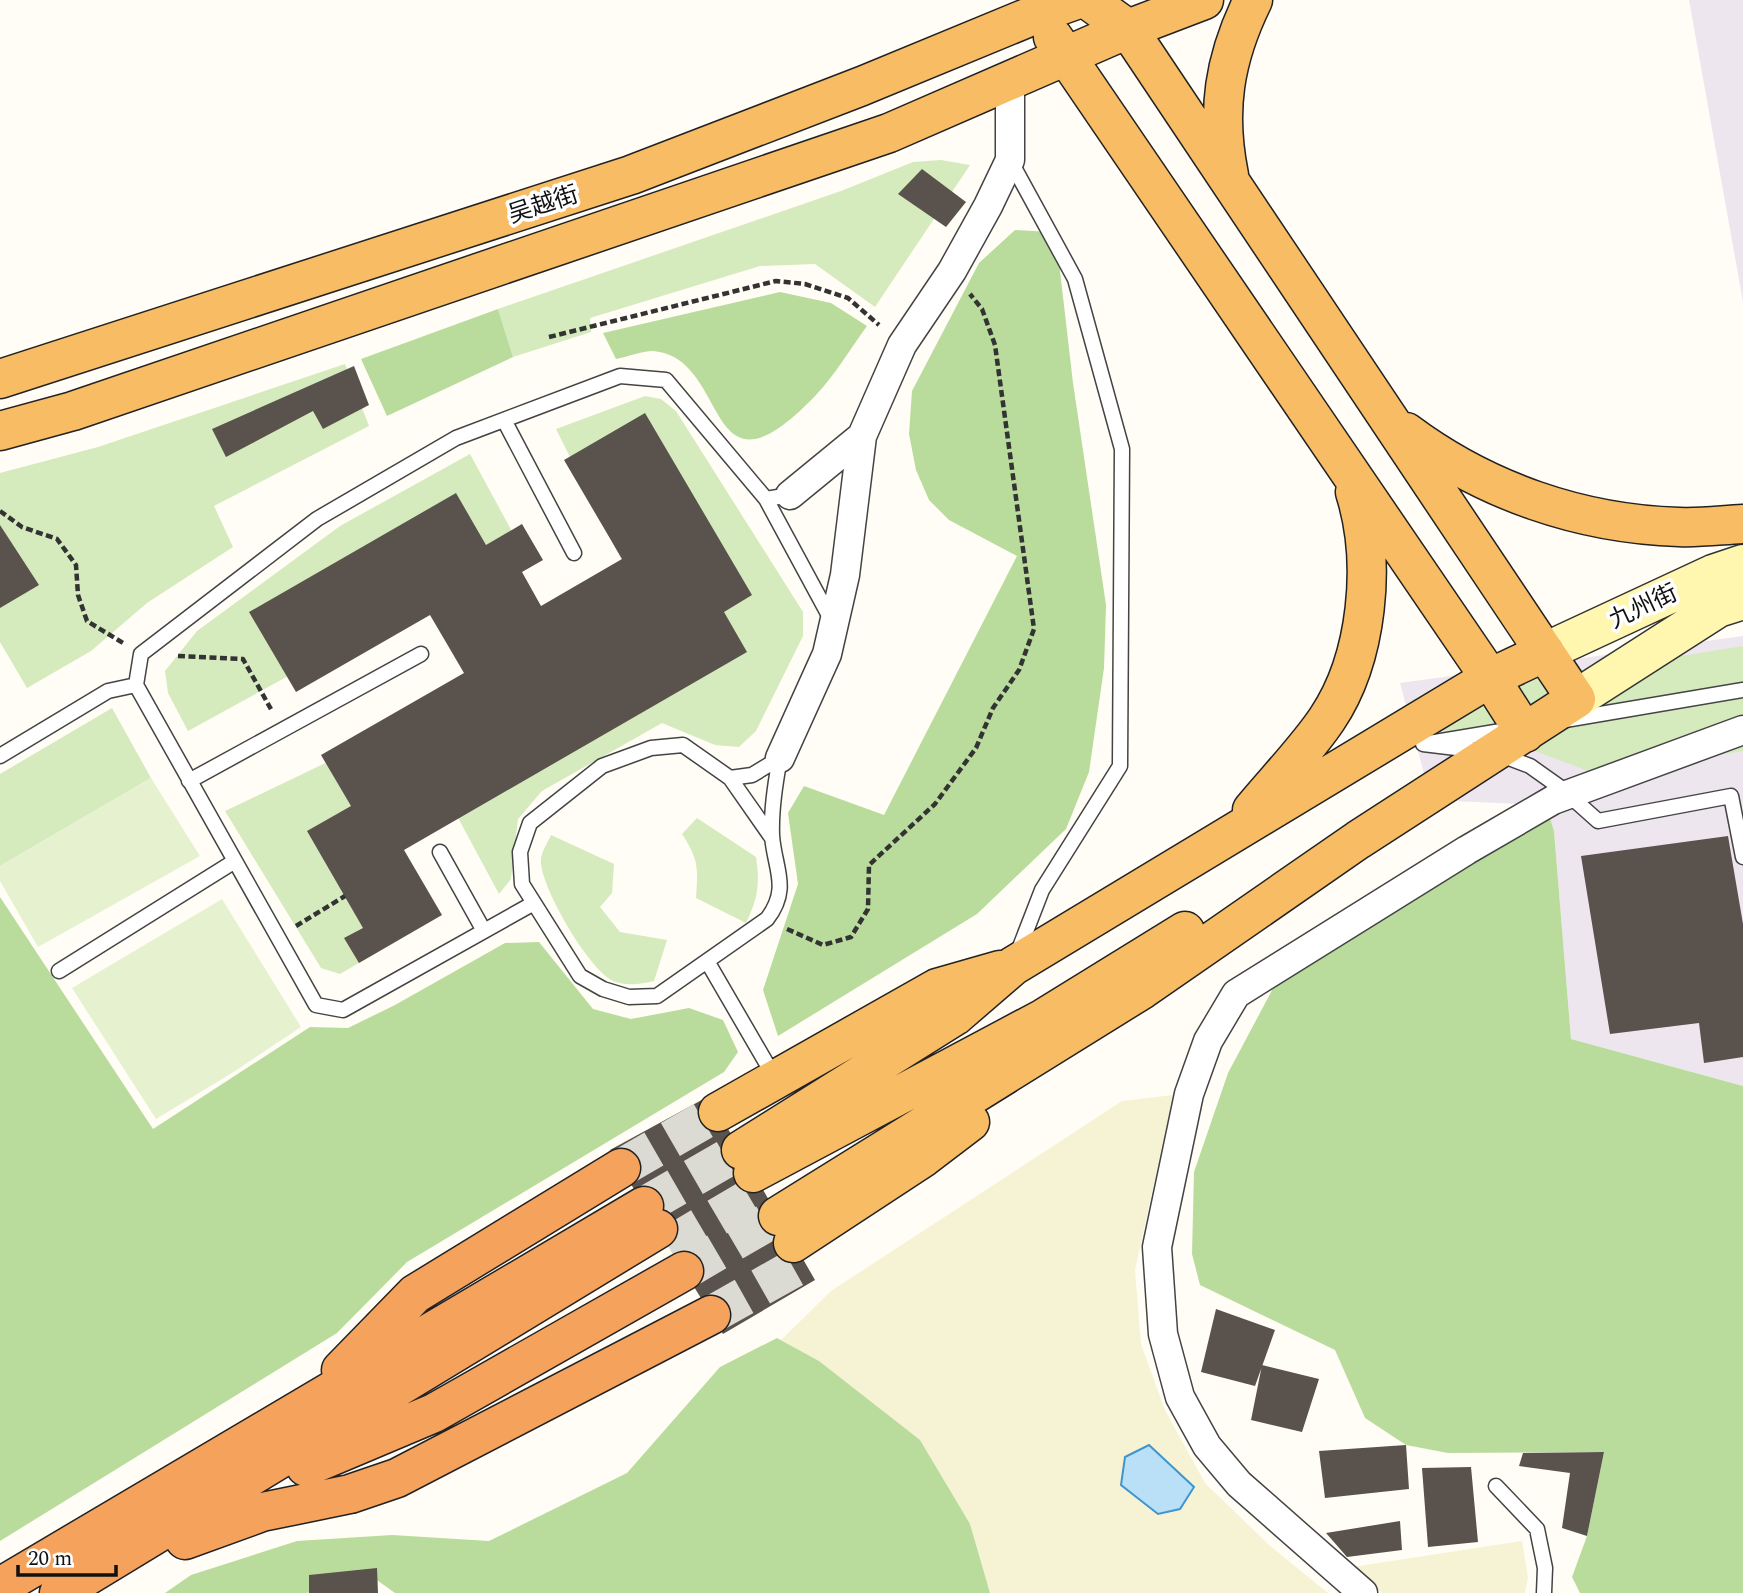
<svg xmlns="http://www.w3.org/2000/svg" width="1743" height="1593" font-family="Spectral,'Noto Sans SC',serif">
<rect width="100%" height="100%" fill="#fffdf5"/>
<path fill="#eee6ef" d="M1689 0H1743V302Z
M1743 636V1086L1571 1039 1554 831 1546 805 1431 800 1400 683Z"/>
<path fill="#f6f3d4" d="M1173 1095 1135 1270 1141 1344 1165 1410 1205 1483 1268 1544 1328 1593H990L970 1524 819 1361 781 1340 831 1291 1122 1101Z
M1522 1541 1528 1577 1525 1593H1382L1352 1567Z"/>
<path fill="#d5ebbd" d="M941 160 970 165 875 307 815 264 760 266 590 318 591 332 513 357 498 309 841 191 913 162Z
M345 364 369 426 214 506 233 547 147 603 91 651 27 688 0 642V473L98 447Z
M645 396 661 399 676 411 803 612V636L756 731 739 747 715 745 662 723 542 791 518 819 511 879 499 894 442 788 671 659 556 429Z
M470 454 521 548 188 731 168 693 165 671 197 631 340 526Z
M1743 646V751L1599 775 1516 744 1419 725 1413 699Z
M112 708 151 778 0 866V774Z
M361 746 403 937 340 974 321 968 225 811Z
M697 818 756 857C760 885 758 898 746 923L696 898C698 868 699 860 682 834Z
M551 835 614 864 612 893 600 907 620 932 667 940 654 981C642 984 628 986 616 982 592 976 539 885 541 860 541 852 548 842 551 835Z"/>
<path fill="#b9dc9c" d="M1015 230 1050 232 1057 245 1073 383 1106 605 1104 668 1089 772 1066 829 977 914 778 1036 763 990 798 884 788 813 804 786 884 815 1017 556 949 520 929 500 916 470 909 434 912 391 979 263Z
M780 292 831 303 867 326C850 349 835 375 816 395 702 514 732 357 653 351 642 351 627 357 616 359L603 333Z
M498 309 513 357 387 416 361 359Z
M1546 805 1554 831 1571 1039 1743 1086V1593H1580L1572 1577 1587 1536 1604 1452 1448 1453 1406 1445 1365 1418 1335 1350 1200 1285 1192 1254 1194 1172 1228 1073 1278 979Z
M0 897 153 1129 310 1027 348 1028 395 1005 505 943 539 942 593 1009 631 1019 689 1008 723 1020 738 1052 724 1072 407 1262 337 1333 0 1541Z
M777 1338 819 1361 920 1440 970 1524 990 1593H395L367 1573 307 1593H165L191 1575 297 1541 392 1535 489 1541 627 1473 720 1367Z"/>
<path fill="#e6f2cf" d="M151 778 200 856 38 947 0 881V866Z
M222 899 301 1027 232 1073 156 1119 72 988Z"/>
<path fill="#b9e0f7" stroke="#3f96cf" stroke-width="2" d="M1149 1445 1194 1487 1180 1509 1158 1514 1121 1485 1125 1457Z"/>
<path fill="#5a524d" d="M922 169 966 202 946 227 898 194Z
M354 366 369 405 323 429 313 411 226 457 212 429Z
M645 413 752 595 724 612 747 652 404 850 442 915 359 963 344 938 363 928 307 831 351 806 321 755 464 673 430 615 296 692 249 612 456 493 486 545 522 524 543 560 522 572 541 606 622 559 564 460Z
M0 525 39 585 0 608Z
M1728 836 1743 924V1057L1704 1063 1699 1023 1610 1034 1581 856Z
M709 1096 815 1280 723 1334 610 1150Z
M1216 1309 1275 1330 1255 1386 1201 1372Z
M1262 1365 1319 1379 1302 1432 1251 1420Z
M1406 1445 1409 1489 1325 1498 1319 1451Z
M1604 1452 1587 1536 1562 1528 1570 1473 1519 1466 1523 1453Z
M1471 1467 1478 1542 1428 1547 1422 1468Z
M1400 1521 1402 1550 1347 1557 1326 1533Z
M377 1568 378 1593H309V1575Z"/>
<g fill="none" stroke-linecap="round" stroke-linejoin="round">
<path stroke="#dbdad3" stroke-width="38" stroke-dasharray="38 19" stroke-linecap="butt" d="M621 1168 718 1112
M644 1206 741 1150
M668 1246 763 1190
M684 1271 778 1216
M711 1315 805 1262"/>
<defs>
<path id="service" d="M1010 160 1075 279 1122 449 1120 766 1042 890 1018 952
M504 420 574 553
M766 499 832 621
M1565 720 1743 690
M683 745 730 778 752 775 780 758C775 784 771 809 772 835 774 868 791 888 767 919L657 996 629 997 603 989 580 976 522 884 520 852 530 823 602 766 651 748Z
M1481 751 1423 744 1507 730
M1501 755 1530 766 1561 788 1598 821 1731 796 1743 857
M0 756 108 691 136 685
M730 778 772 838
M189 781 421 654
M440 852 484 931
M534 903 343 1010 316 1005 136 685 141 654 317 519 456 438 620 376 666 380 766 499 790 495
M707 961 775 1078
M59 971 235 861
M1496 1486 1537 1529 1545 1568 1544 1593"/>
<path id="minor" d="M790 495 862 436 902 345 952 271 988 206 1010 160V80
M780 758 827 654 845 575 862 436
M1363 1593 1239 1484 1207 1446 1180 1397 1163 1334 1157 1247 1189 1094 1208 1041 1236 994 1467 850 1553 800 1743 730"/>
<path id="secondary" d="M1545 652 1713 574 1743 564
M1576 699 1718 608 1743 600"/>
<path id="trunk" d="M1053 37 1490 678 1525 733
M1229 175C1216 111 1224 59 1253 0
M0 379 631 175 862 86 1039 13 1076 0
M0 431 73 411 889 133 1128 29 1204 0
M1406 432C1485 491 1580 524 1679 527 1700 528 1722 525 1743 524
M1252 810C1275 782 1307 749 1327 719 1368 658 1377 562 1355 492
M718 1112 937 988 1000 970
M741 1150 955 1016 1013 966 1490 678 1545 652
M753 1173 1044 1018 1185 931
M778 1216 1143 989 1358 840 1576 699 1128 29 1088 0
M793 1243 924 1157 970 1122"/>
<path id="motorway" d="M341 1370 415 1294 621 1168
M306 1467 434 1413 684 1271
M185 1540 262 1512 350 1494 397 1478 711 1315
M0 1587 644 1206
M59 1593 658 1229"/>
</defs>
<use href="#service" stroke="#444" stroke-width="17"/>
<use href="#minor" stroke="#444" stroke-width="31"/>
<use href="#secondary" stroke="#333" stroke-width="41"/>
<use href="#trunk" stroke="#222" stroke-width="41"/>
<use href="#motorway" stroke="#222" stroke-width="41"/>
<path stroke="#333" stroke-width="4.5" stroke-dasharray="7 3.5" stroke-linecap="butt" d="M549 337 776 281 805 284 848 298 879 325
M0 511 22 527 57 539 76 565 78 595 87 621 123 643
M178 656 243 659 272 711
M296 926 345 896
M787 929 823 945 851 937 868 909 869 865 935 804 976 748 993 708 1019 670 1034 629 995 345 982 309 970 294"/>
<use href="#service" stroke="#fff" stroke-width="14"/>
<use href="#minor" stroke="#fff" stroke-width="28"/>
<use href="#secondary" stroke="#fff6b0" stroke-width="38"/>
<use href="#trunk" stroke="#f7bc64" stroke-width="38"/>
<use href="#motorway" stroke="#f5a25d" stroke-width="38"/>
</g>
<g text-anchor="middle" stroke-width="7" stroke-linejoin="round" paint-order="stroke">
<g font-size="24" fill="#111" stroke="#fff">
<text transform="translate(543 204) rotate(-18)" y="8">吴越街</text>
<text transform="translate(1643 606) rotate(-25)" y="8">九州街</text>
</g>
</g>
<path d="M18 1565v10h98v-10" fill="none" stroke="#111111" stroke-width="3.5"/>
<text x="28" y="1565" font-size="21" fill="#111111" stroke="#ffffff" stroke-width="5" paint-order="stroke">20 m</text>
</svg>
